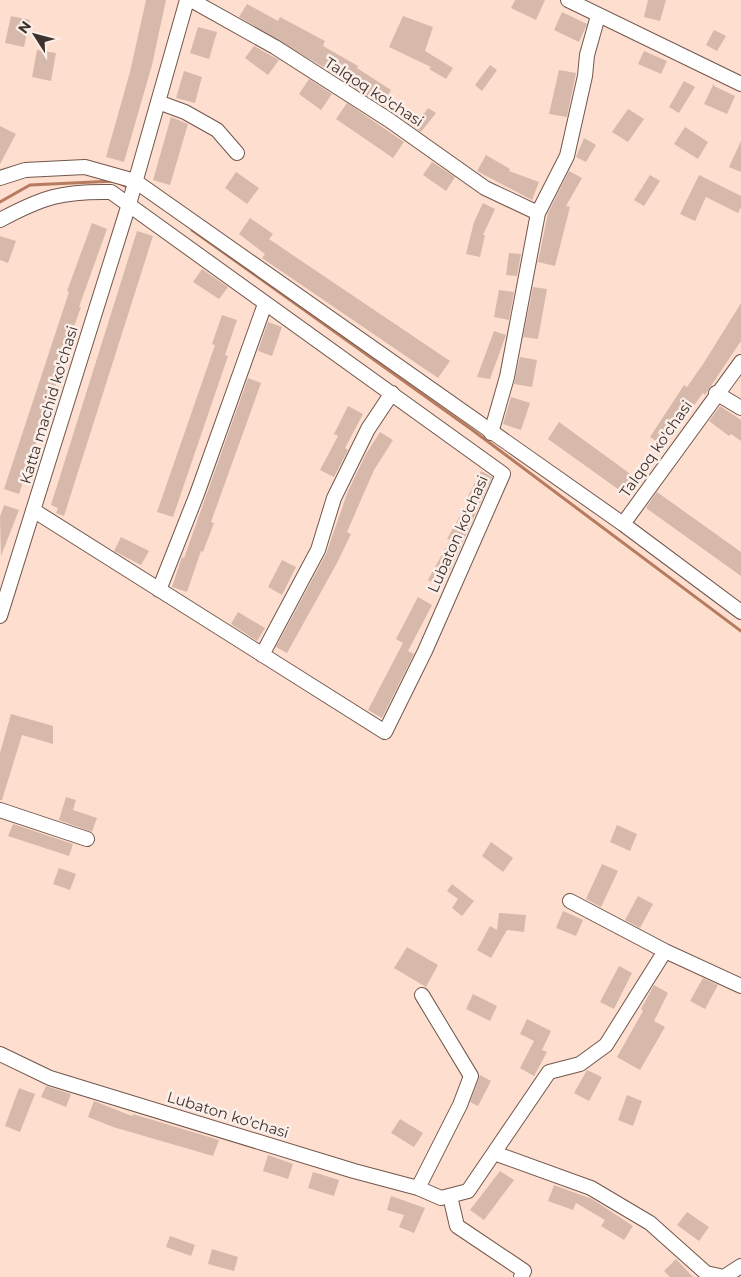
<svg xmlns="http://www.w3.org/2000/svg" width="741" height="1277" font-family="Montserrat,sans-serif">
<rect width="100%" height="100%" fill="#fddecf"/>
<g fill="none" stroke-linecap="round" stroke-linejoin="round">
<path stroke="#b77b5f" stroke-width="3" d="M0 202 30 185 115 181 129 188
M192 230 471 429 741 631"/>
</g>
<path fill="#d7b9ab" d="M146 0H166L152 65 124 162 106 157 130 72Z
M515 0H545L536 20 511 8Z
M648 0H666L660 21 644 17Z
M247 4 278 21 280 17 325 41 323 46 358 66 357 68 391 90 382 105 325 68 239 17Z
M562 12 587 24 579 42 554 30Z
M11 16 30 20 24 47 5 43Z
M403 16 433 27 425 51 453 68 446 79 429 69 431 67 389 47Z
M198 27 217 32 209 59 190 53Z
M714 30 726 36 717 51 706 45Z
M254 46 279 60 268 75 245 58Z
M37 50 56 53 51 81 32 77Z
M644 51 667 61 661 74 638 64Z
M490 65 497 70 482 91 475 85Z
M559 70 576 73 567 117 549 114Z
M184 71 202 77 195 103 176 98Z
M309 79 332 94 321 110 299 94Z
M684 81 695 87 679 113 669 107Z
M714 83V86L735 96 727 114 704 104Z
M347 103 404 142 393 158 336 119Z
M428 108 436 113 421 132 414 127Z
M628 109 644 119 628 142 612 132Z
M171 117 188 124 170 185 153 180Z
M0 126 16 134 0 164Z
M685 127 708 142 698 159 674 144Z
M584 138 596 145 586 162 576 157Z
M741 141V172L729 167Z
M486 155 510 169 509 171 539 182 532 200 477 171Z
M432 162 455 177 446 191 423 175Z
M569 171 582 178 566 206 570 207 555 266 538 262 548 213Z
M236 172 259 188 247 204 225 188Z
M650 175 660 181 644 206 634 200Z
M699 175 741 196V207L738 213 706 197 695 221 680 214Z
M483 203 495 209 483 235H485L480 257 466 254 474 222Z
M250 218 273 234 269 239 303 262 450 361 438 378 262 258 265 254 239 234Z
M92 223 107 229 79 307H81L55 380 57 381 19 494 4 489 69 292 67 291Z
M137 231 153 236 64 516 56 513 58 508 51 505Z
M0 236 16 241 8 263 0 260Z
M509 253 521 254 517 276 506 275Z
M202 269 228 287 219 299 193 282Z
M533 287 547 289 538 339 523 337Z
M499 290 514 292 509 320 494 317Z
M741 303V341L705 395 703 393 684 419 682 418 663 446 650 437 684 385 687 387 705 361Z
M222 315 237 320 225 355 228 356 173 517 157 512 215 345 212 344Z
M268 322 282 327 272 356 258 351Z
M494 331 506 335 490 379 477 377Z
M520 357 537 360 532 387 514 384Z
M248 378 261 383 211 522 214 523 203 552 201 551 187 592 172 587 182 557 184 558Z
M511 397 530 403 521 430 503 424Z
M348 406 363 414 345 448 348 450 334 477 320 470 338 436 334 434Z
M720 406 741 420V441L731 434 729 436 709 421Z
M559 422 640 481 629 497 548 439Z
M380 432 393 440 374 470 347 532 351 534 337 563 287 653 276 647 326 554 348 491 366 454Z
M481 471 492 477 442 588 428 580 450 540 447 539 469 500 467 498Z
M657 492 741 552V576L646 508Z
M4 505 19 510 1 556 0 517Z
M121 537 149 551 141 565 114 551Z
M282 560 296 567 282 595 268 587Z
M418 597 432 605 408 651 414 654 382 718 368 710 403 643 396 639Z
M238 612 265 628 257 641 231 624Z
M11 714 53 726V744L22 735 2 800H0V753Z
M66 797 76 800 73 810 97 818 92 832 59 820Z
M13 824 73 844 69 856 8 836Z
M617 825 637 834 630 851 610 842Z
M491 842 513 858 503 872 482 856Z
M602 864 618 871 601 907 586 899Z
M59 868 76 874 70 890 53 884Z
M452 884 474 901 462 916 452 908 458 899 447 891Z
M638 896 653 904 640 928 625 920Z
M563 911 583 920 576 936 556 928Z
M499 913 526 915 524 932 507 930 491 958 477 950 490 926 497 930Z
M407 947 438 965 426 987 394 968Z
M619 966 632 973 614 1009 600 1002Z
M703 978 718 985 705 1009 690 1001Z
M654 985 668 993 654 1021 665 1027 640 1070 617 1057 643 1011 641 1009Z
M473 994 497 1006 490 1021 466 1009Z
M527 1019 551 1031 542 1050 547 1052 534 1076 520 1068 534 1041 520 1034Z
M587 1070 602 1077 589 1101 574 1093Z
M480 1075 491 1081 478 1106 470 1102Z
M46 1086 71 1094 66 1107 41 1097Z
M19 1088 35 1094 20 1132 5 1126Z
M627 1095 642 1101 633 1126 618 1120Z
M94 1101 132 1116 133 1114 219 1140 213 1156 113 1127 88 1117Z
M400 1119 423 1133 414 1147 391 1133Z
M268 1155 293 1164 288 1179 263 1171Z
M500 1171 514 1180 484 1220 470 1210Z
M313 1172 339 1180 334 1196 308 1188Z
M554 1185 592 1199 633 1226 624 1240 601 1226 605 1220 576 1203 573 1210 548 1201Z
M391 1196 425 1208 414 1233 399 1227 404 1215 387 1210Z
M687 1212 709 1227 699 1241 677 1225Z
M170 1236 195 1245 191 1256 166 1247Z
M212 1249 238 1257 234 1271 208 1264Z
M676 1259 693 1277H670L664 1271Z"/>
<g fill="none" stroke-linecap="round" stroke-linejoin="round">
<defs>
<path id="minor" d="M191 0 275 47 389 120 485 188 538 213
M568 0 741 84
M158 102 185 112 217 130 237 153
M0 178 25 170 85 167 135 181 623 524 741 612
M0 220C43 197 62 191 111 192L503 474 425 651 385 732 33 510
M716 393 741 408
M491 433 507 377 538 213 567 156 585 76 587 55 598 16
M623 524 741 362
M159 590 197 494 265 304
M0 616 129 204 187 0
M262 655 318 550 334 498 368 429 392 393
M0 810 87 839
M570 901 665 951
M0 1054 50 1078 354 1171 418 1188 441 1198 468 1191 549 1072 580 1064 606 1045 665 951 741 986
M494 1153 591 1188 650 1223 706 1273 724 1277 741 1266
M418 1188 460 1105 471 1076 422 995
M450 1196 457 1226 524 1271 521 1277"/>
</defs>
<use href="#minor" stroke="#72574b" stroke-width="16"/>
<use href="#minor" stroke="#fff" stroke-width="14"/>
</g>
<g text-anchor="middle" stroke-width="5" stroke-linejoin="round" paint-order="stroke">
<g font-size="15" fill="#3e322d" stroke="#fcefea">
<text transform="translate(374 92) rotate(33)" y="5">Talqoq ko'chasi</text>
<text transform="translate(49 405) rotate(-73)" y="5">Katta machid ko'chasi</text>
<text transform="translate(656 449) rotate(-55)" y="5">Talqoq ko'chasi</text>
<text transform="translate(458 534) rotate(-66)" y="5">Lubaton ko'chasi</text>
<text transform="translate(228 1115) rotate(17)" y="5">Lubaton ko'chasi</text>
</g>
</g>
<g transform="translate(35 35) rotate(306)" stroke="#fcefea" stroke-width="4" paint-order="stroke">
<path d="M0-4L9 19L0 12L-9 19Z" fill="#3e322d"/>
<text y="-8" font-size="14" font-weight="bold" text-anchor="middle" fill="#3e322d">N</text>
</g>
</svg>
